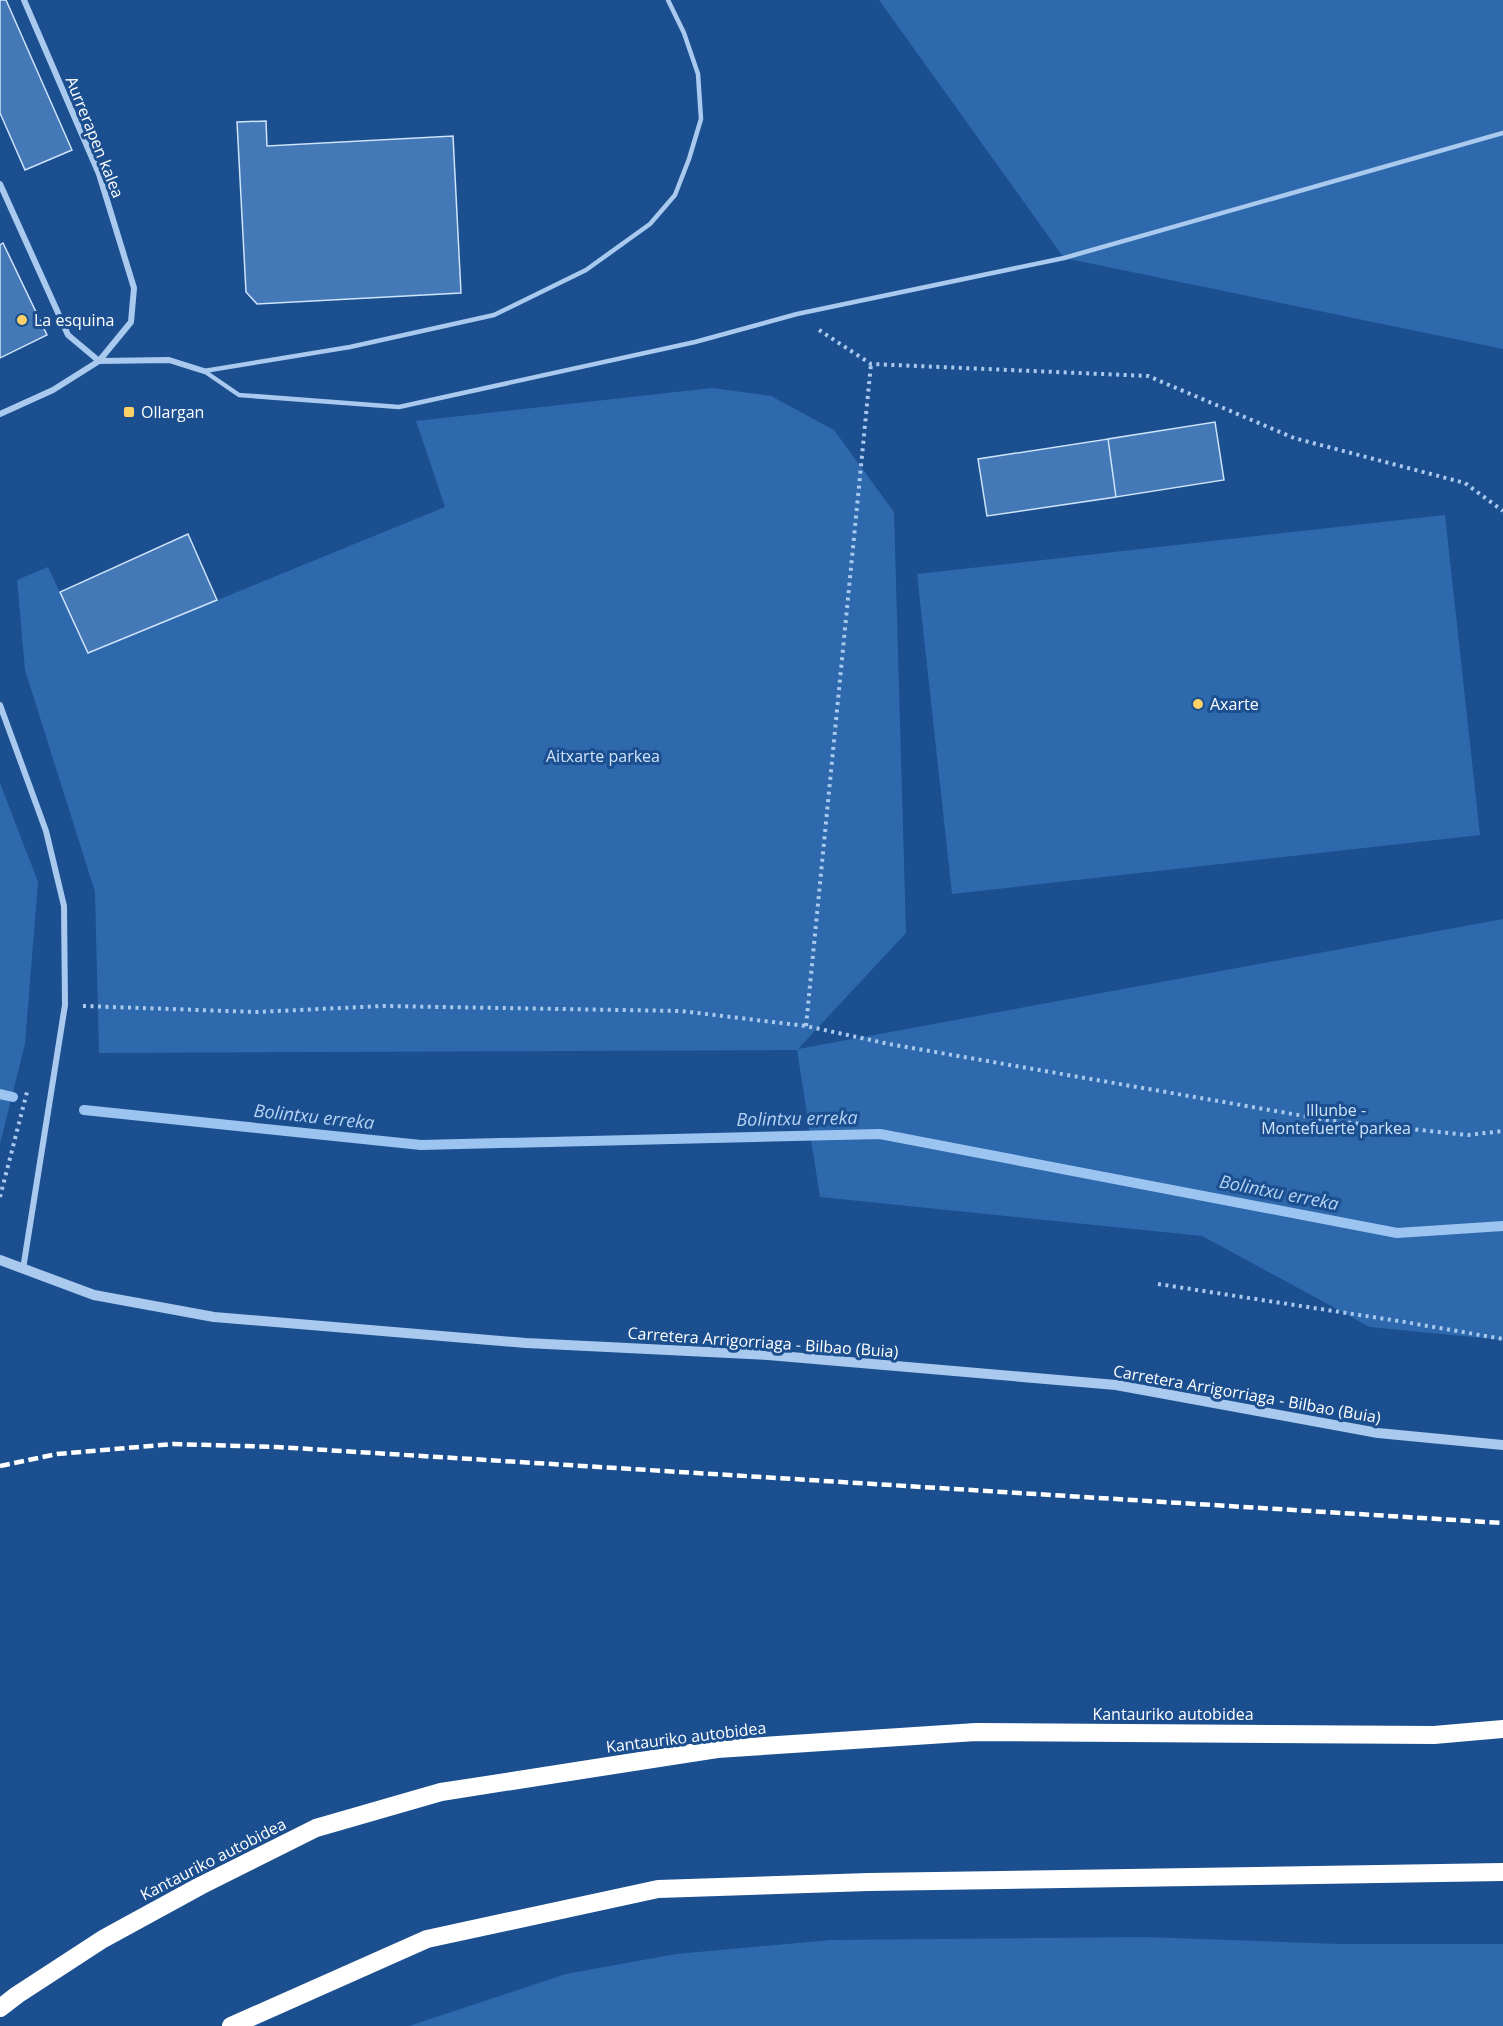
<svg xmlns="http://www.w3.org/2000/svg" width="1503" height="2026" font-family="'Open Sans',sans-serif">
<rect width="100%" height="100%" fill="#1b4f8f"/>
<path fill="#2e69ad" d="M879 0H1503V349L1064 258Z
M712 388 771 396 834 430 894 512 906 933 798 1049 1503 919V1340L1370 1327 1202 1236 820 1197 797 1050 99 1053 95 892 25 670 17 580 48 567 88 653 445 507 416 421Z
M1445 515 1480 835 952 894 917 574Z
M0 783 38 882 25 1044 0 1144Z
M1145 1937 1339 1944H1503V2026H409L566 1974 676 1954 831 1940Z"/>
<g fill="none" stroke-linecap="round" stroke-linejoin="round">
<path stroke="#9cc4f0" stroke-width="10" d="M0 1094 13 1097
M84 1110 421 1145 880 1134 1397 1233 1503 1226"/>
</g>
<path fill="#4478b7" stroke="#cfe3fa" stroke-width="1.5" d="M0 0H6L72 150 25 170 0 113Z
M266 121 267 146 453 136 461 293 257 304 246 292 237 122Z
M3 243 47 335 0 358V245Z
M1215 422 1224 480 1116 497 1108 439Z
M1108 439 1116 497 987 516 978 459Z
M188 534 217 600 88 653 60 592Z"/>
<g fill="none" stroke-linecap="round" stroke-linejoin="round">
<path stroke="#a9c9ee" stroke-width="4" stroke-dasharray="3 4.5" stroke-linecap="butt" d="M819 330 871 364 1148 376 1294 438 1465 483 1503 511
M83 1006 257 1012 383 1006 681 1011 806 1026 889 1044 1333 1121 1468 1135 1503 1131
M806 1026 871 364
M0 1197 28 1088
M1158 1284 1405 1322 1503 1339"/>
<path stroke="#a9c9ee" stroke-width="4.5" d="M204 371 239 395 399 407 695 342 797 314 1064 258 1503 133
M204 371 350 347 494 315 586 270 650 224 675 195 689 159 701 119 698 74 684 33 668 0"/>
<path stroke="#a9c9ee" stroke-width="6" d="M0 184 68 335 99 361
M99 361 169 360 204 371
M0 414 53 390 99 361 131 322 134 288 99 174 24 0
M0 705 46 831 64 906 65 1005 23 1269"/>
<path stroke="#a9c9ee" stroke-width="10" d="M0 1260 94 1295 214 1317 526 1343 768 1355 1116 1385 1378 1433 1503 1445"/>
<path stroke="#fff" stroke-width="18" d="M0 2008 17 1995 103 1939 200 1886 316 1828 441 1792 717 1749 976 1732 1434 1735 1503 1729
M231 2026 427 1939 658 1889 869 1882 1503 1872"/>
<path stroke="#fff" stroke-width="4.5" stroke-dasharray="10 4.5" stroke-linecap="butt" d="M0 1466 57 1454 173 1444 277 1447 1503 1523"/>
</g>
<g fill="#ffd166" stroke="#1b4f8f" stroke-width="2">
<circle cx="22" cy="320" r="6"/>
<rect x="123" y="406" width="12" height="12" rx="3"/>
<circle cx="1198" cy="704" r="6"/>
</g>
<g text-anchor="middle" stroke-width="6" stroke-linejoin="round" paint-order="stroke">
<g font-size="16" fill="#fff" stroke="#1b4f8f">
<text transform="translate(95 137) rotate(68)" y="6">Aurrerapen kalea</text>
<text transform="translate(763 1342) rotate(4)" y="6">Carretera Arrigorriaga - Bilbao (Buia)</text>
<text transform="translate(1247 1394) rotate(10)" y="6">Carretera Arrigorriaga - Bilbao (Buia)</text>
<text x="1173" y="1720">Kantauriko autobidea</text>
<text transform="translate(686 1737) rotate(-7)" y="6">Kantauriko autobidea</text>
<text transform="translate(213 1859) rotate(-27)" y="6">Kantauriko autobidea</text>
</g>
<g font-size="16" fill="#fff" stroke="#1b4f8f" text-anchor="start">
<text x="34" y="326">La esquina</text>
<text x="141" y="418">Ollargan</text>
<text x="1210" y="710">Axarte</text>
</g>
<g font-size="16" fill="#cfe3fa" stroke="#1b4f8f">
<text x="603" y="762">Aitxarte parkea</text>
<text x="1336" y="1116">Illunbe -<tspan x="1336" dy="18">Montefuerte parkea</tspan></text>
</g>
<g font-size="18" font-style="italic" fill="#b5d3f5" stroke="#1b4f8f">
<text transform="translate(314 1117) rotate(6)" y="6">Bolintxu erreka</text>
<text transform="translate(797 1119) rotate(-1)" y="6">Bolintxu erreka</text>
<text transform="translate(1279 1193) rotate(11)" y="6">Bolintxu erreka</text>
</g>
</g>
</svg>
